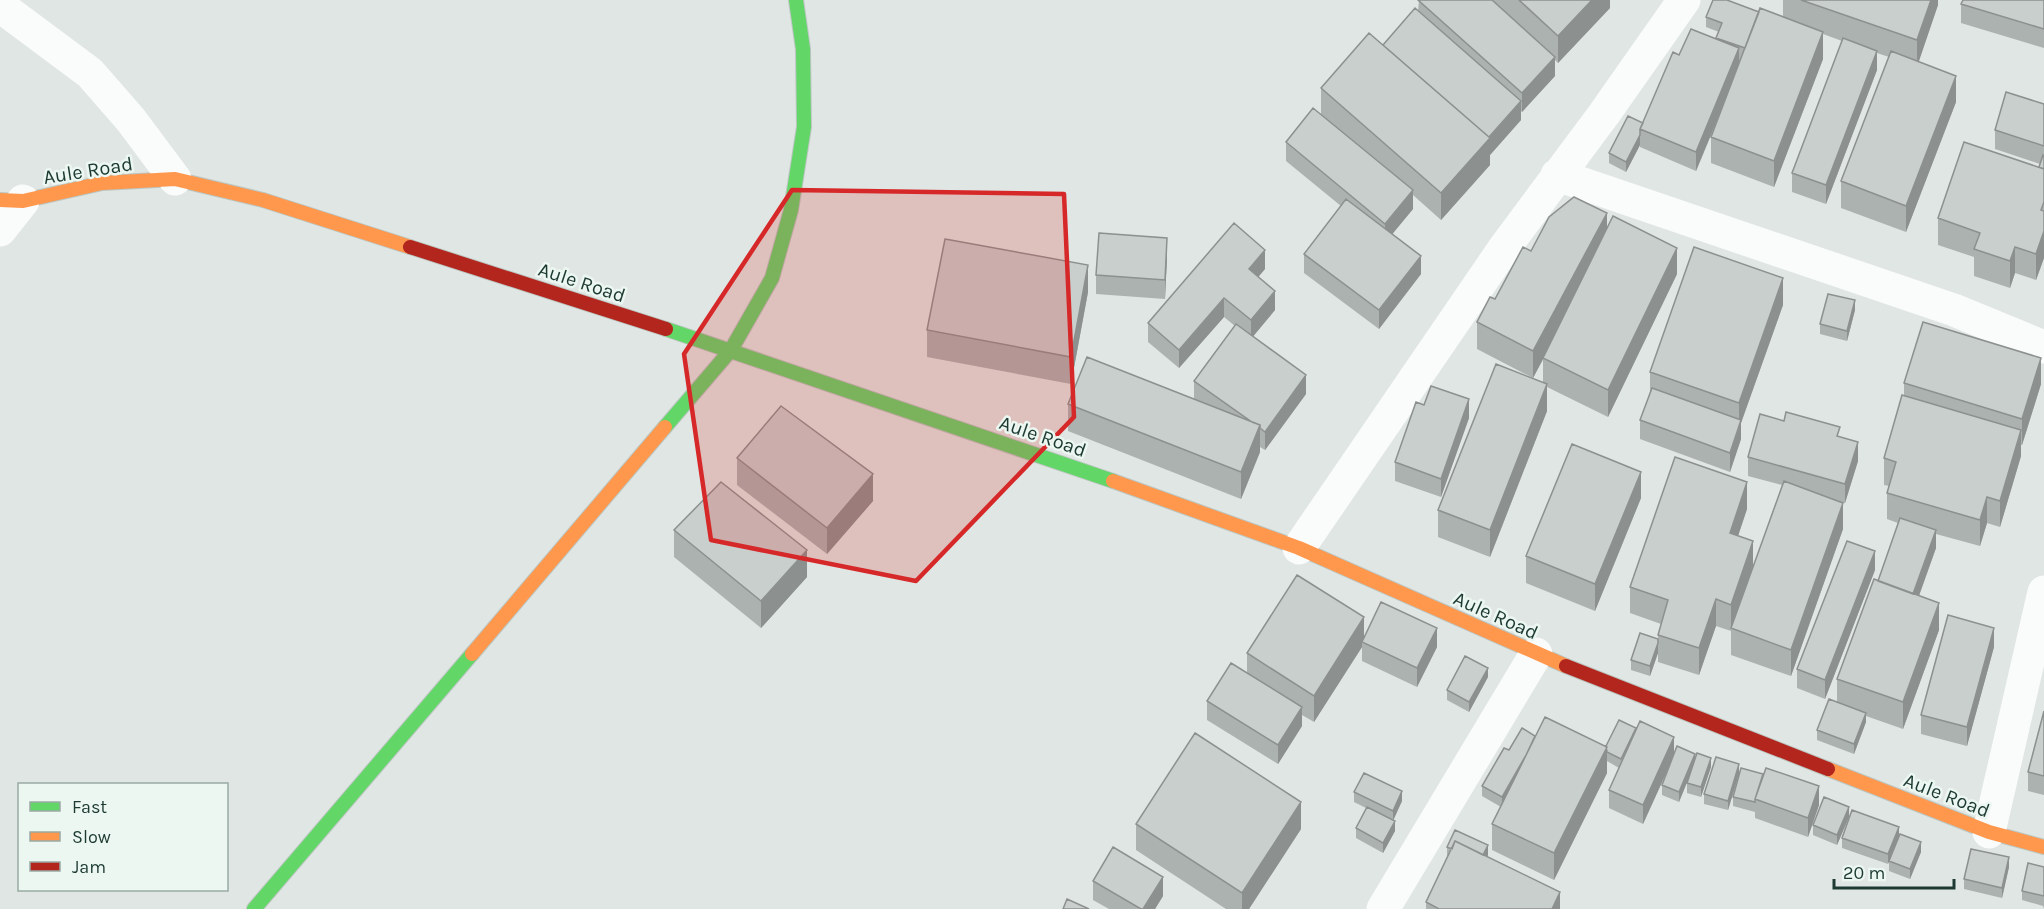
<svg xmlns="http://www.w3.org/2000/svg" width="2044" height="909" font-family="Karla,sans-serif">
<rect width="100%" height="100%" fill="#e0e6e3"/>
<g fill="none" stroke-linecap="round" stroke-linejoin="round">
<defs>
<path id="fast" d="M666 329 1113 481
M665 427 731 350 772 278 791 210 804 127 803 49 796 0
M254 909 472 654"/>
<path id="slow" d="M0 200 23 201 102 183 175 179 263 200 410 247
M1113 481 1299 548 1566 666
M472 654 665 427
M1828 769 1989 832 2044 847"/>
<path id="jam" d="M410 247 666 329
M1566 666 1828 769"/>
</defs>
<use href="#fast" stroke="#bbc6c1" stroke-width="16"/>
<use href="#slow" stroke="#bbc6c1" stroke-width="16"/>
<use href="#jam" stroke="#bbc6c1" stroke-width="16"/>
<path stroke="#fafbfb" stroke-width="33" d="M0 6 90 73 131 120 175 179
M1557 175 1954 310 2044 347
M0 230 23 201
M1299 548 1505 247 1604 114 1684 0
M1989 832 2044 592
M1383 909 1536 654"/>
<use href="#fast" stroke="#63d668" stroke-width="14"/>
<use href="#slow" stroke="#ff974d" stroke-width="14"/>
<use href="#jam" stroke="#b3261e" stroke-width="14"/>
</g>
<path fill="#acb2af" d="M1419 0H1610V8L1558 63 1555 60V76L1522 112 1521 111V120L1490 155V165L1441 220 1413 195V209L1392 234 1421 274 1379 329 1304 273V254L1341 206 1286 161V142L1321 114V88L1383 45 1418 11Z
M1783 0H1938V5L1918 62 1956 102 1906 232 1841 208V181L1889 57 1877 53V70L1826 204 1792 192V173L1842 41 1823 34V59L1774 187 1711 163V137L1719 116 1696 171 1640 147V145L1626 172 1609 163V153L1643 123 1679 55 1716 39 1719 32 1706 27V17L1759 12 1783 17Z
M2044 0V48L1961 23V4Z
M2044 104V258L2036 280 2015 273 2010 288 1974 276V257L1938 245V218L2039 167 2040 164 1995 149V130Z
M1607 228 1677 274 1608 417 1547 387V411L1490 557 1438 537V510L1543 382V359L1533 378 1477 349V322L1495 299 1531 251Z
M1167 257 1165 299 1096 294V275Z
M1265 269 1258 277 1275 310 1253 336 1306 394 1265 450 1260 447V452L1241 499 1068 431V404L1194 399V381L1235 326 1224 317 1179 368 1148 342V323Z
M1088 292 1071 384 927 357V330Z
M1783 305 1741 423V439L1730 472 1640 439V420L1650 395V372Z
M1855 310 1847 341 1820 334V324Z
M1904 383 2041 384 2022 445H2021V456L2000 527 1987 523 1980 546 1936 534V548L1919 596 1939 630 1903 729 1866 716V722L1854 754 1817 740V730L1837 702V679L1878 581 1898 523 1887 519V493L1889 486 1884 485V458L1904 395Z
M1424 405 1469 418 1441 497 1395 481V462Z
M1840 437 1858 461 1845 503H1843V529L1791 676 1731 655V631L1716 626 1699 675 1658 662V653L1650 676 1631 670V660L1658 639V635L1661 624 1630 613V587L1747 509 1738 536 1753 568 1782 485 1748 476V457Z
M737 458 873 501 827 554 737 485Z
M1641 498 1595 611 1526 583V556Z
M674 530 807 577 761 628 674 557Z
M1875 570 1825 699 1797 688V669Z
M1364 638 1437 647 1417 687 1362 661V647L1314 722 1302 715V726L1278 764 1207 720V701L1247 673V653Z
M1994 647 1967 746 1921 734V715Z
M1488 677 1469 712 1447 700V690Z
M2044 711V795L2028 791V772Z
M1535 736 1606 746 1674 753 1711 767 1701 797 1687 793V783L1689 777 1679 802 1662 795V785L1666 773 1643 824 1609 808V790L1619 768 1607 761V773L1554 880 1492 850V824L1501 807 1482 796V786L1509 750Z
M1739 774 1728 810 1704 804V794Z
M1354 792 1402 801 1393 820 1395 831 1383 853 1356 838V828L1366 808 1354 802Z
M1733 797 1819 805 1808 837 1755 818V812L1733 806Z
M1849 817 1837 845 1813 835V825Z
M1136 824 1301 829 1249 909H1226L1136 850Z
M1899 827 1888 864 1842 848V838Z
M1447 847 1488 855 1487 857 1560 909H1426V902L1447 857Z
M1921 852 1910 879 1889 871V861Z
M2009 867 2002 898 1964 889V879Z
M2044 867V909L2043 906 2022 900V891Z
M1093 881 1163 896 1155 909H1109L1093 900Z"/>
<path fill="#8c918f" d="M1592 0H1610V8L1558 63V36Z
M1931 0H1938V5L1917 67V40Z
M1823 32V59L1774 187V161Z
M1739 48V67L1696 171V152Z
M1877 51V70L1826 204V185Z
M1555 57V76L1522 112V93Z
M1956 76V102L1906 232V206Z
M1521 101V120L1490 155V165L1441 220V193Z
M1640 135V145L1626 172V162Z
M1413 190V209L1385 243V224Z
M1607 213V240L1533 378V351Z
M2044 231V258L2036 280V254Z
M1167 238V257L1165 299V280Z
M2015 247V273L2010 288V261Z
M1677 248V274L1608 417V390Z
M1265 250V269L1249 288V269Z
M1421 256V274L1379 329V310Z
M1088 265V292L1071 384V357Z
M1783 278V305L1741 423V439L1730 472V453L1739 428V403Z
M1275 291V310L1251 339V320Z
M1224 298V317L1179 368V350Z
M1855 300V310L1847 341V331Z
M2041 358V384L2022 445V419Z
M1306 375V394L1265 450V432Z
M1547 384V411L1490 557V530Z
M1469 399V418L1441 497V479Z
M1260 425V452L1241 499V472Z
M2021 430V456L2000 527V501Z
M1858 442V461L1845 503V484Z
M1641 472V498L1595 611V584Z
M873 474V501L827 554V528Z
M1747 482V509L1730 560V533Z
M1987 497V523L1980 546V520Z
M1843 503V529L1791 676V650Z
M1936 530V548L1912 615V596Z
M1753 541V568L1731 628V605Z
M807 550V577L761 628V601Z
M1875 551V570L1825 699V680Z
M1716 599V626L1699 675V648Z
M1939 603V630L1903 729V702Z
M1364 617V643L1362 642V647L1314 722V696Z
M1437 628V647L1417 687V668Z
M1994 628V647L1967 746V727Z
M1658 643V653L1650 676V666Z
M1488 668V677L1469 712V702Z
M1302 707V726L1278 764V745Z
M1866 713V722L1854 754V744Z
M1537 736 1502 807V797Z
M1674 737V756L1643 824V805Z
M1607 747V773L1554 880V853Z
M1695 754V763L1679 802V792Z
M1711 758V767L1701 797V787Z
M1739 764V774L1728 810V801Z
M1819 786V805L1808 837V818Z
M1402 791V801L1393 821V811Z
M1301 802V829L1249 909H1242V893Z
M1849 807V817L1837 845V835Z
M1395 821V831L1383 853V843Z
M1899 827V837L1888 864V854Z
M1921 842V852L1910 879V869Z
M1488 845V855L1480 871V861Z
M2009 857V867L2002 898V888Z
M1163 877V896L1155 909H1143Z
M1560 892V909H1552Z"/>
<path fill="#c8cfcc" stroke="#8c918f" stroke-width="1.5" d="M1418 0H1492L1555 57 1522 93Z
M1519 0H1592L1558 36Z
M1713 0H1727L1759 12 1745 48 1716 38 1722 23 1706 17Z
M1801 0H1931L1917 40Z
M1963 0H2044V29L1961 4Z
M1415 8 1521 101 1489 137 1383 45Z
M1760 8 1823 32 1774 161 1711 137Z
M1691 29 1739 48 1696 152 1640 129 1673 52 1679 55Z
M1369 33 1490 138 1441 193 1321 88Z
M1843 38 1877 51 1826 185 1792 173Z
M1891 51 1956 76 1906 206 1841 181Z
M2006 92 2044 104V146L1995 130Z
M1313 108 1413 190 1385 224 1286 142Z
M1628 116 1643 123 1640 129V135L1626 162 1609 153Z
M1964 142 2044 169V202L2041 210 2044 211V231L2036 254 2015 247 2010 261 1974 249 1980 233 1938 218Z
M2043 155 2044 156V169L2039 167Z
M1574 197 1607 213 1533 351 1477 322 1490 297 1495 299 1523 247 1531 251 1549 217Z
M1346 199 1421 256 1379 310 1304 254Z
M1613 216 1677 248 1608 390 1543 358Z
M1234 223 1265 250 1249 269 1275 291 1251 320 1224 298 1179 350 1148 323Z
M1099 233 1167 238 1165 280 1096 275Z
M945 239 1088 265 1071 357 927 330Z
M1694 247 1783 278 1739 403 1650 372Z
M1828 294 1855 300 1847 331 1820 324Z
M1923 322 2041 358 2022 419 1904 383Z
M1236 324 1306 375 1265 432 1260 428V425L1252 422 1194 381Z
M1087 357 1260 425 1241 472 1068 404Z
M1496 364 1547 384 1490 530 1438 510Z
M1431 386 1469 399 1441 479 1395 462 1416 402 1424 405Z
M1652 388 1741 420 1730 453 1640 420Z
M1902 395 2021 430 2000 501 1987 497 1980 520 1887 493 1896 462 1884 458Z
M781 406 873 474 827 528 737 458Z
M1786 412 1840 427 1837 436 1858 442 1845 484 1748 457 1760 414 1784 421Z
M1572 444 1641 472 1595 584 1526 556Z
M1675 457 1747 482 1730 533 1753 541 1731 605 1716 599 1699 648 1658 635 1668 600 1630 587Z
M1784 481 1843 503 1791 650 1731 628Z
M721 482 807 550 761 601 674 530Z
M1900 518 1936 530 1913 594 1878 581Z
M1847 541 1875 551 1825 680 1797 669Z
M1297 575 1364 617 1314 696 1247 653Z
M1874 579 1939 603 1903 702 1837 679Z
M1381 602 1437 628 1417 668 1362 642Z
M1948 615 1994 628 1967 727 1921 715Z
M1640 633 1658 639V643L1650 666 1631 660Z
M1465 656 1488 668 1469 702 1447 690Z
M1231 663 1302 707 1278 745 1207 701Z
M1829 699 1866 713 1854 744 1817 730Z
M2044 711V776L2028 772Z
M1545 717 1607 747 1554 853 1492 824Z
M1619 720 1636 728 1621 759 1607 752 1606 746Z
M1640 721 1674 737 1643 805 1609 790Z
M1522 728 1535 736 1526 755 1502 797 1482 786 1504 748 1509 750Z
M1195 733 1301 802 1242 893 1136 824Z
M1677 746 1695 754 1679 792 1662 785Z
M1697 753 1711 758 1701 787 1687 783Z
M1716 757 1739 764 1728 801 1704 794Z
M1741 768 1763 774 1755 799V802L1733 797Z
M1766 768 1819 786 1808 818 1755 799Z
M1364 773 1402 791 1393 811 1354 792Z
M1824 797 1849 807 1837 835 1813 825Z
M1367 807 1395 821 1383 843 1356 828Z
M1852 810 1899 827 1888 854 1842 838Z
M1455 830 1488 845 1483 855 1455 841 1452 849 1447 847Z
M1900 834 1921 842 1910 869 1889 861Z
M1455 841 1560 892 1552 909H1439L1426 902Z
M1113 847 1163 877 1143 909H1141L1093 881Z
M1971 849 2009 857 2002 888 1964 879Z
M2028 863 2044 867V896L2022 891Z
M1067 899 1089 909H1063Z"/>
<path fill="#d62828" fill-opacity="0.2" stroke="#d62828" stroke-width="4.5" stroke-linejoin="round" d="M792 190 1064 194 1074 417 916 581 711 540 684 354Z"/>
<g text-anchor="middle" stroke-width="5" stroke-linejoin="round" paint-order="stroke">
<g font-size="20" fill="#1c3a31" stroke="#ecf7f1">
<text transform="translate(88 170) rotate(-9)" y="7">Aule Road</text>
<text transform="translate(582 282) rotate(18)" y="7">Aule Road</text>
<text transform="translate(1043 436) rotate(19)" y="7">Aule Road</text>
<text transform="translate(1496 615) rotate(24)" y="7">Aule Road</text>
<text transform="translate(1947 795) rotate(21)" y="7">Aule Road</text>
</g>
</g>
<rect x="18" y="783" width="210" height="108" fill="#ecf7f1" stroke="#99aba4" stroke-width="1.5"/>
<rect x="30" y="802" width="30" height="9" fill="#63d668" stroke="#99aba4" stroke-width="1.5"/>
<text x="72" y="813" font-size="18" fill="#1c3a31">Fast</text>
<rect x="30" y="832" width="30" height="9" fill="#ff974d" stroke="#99aba4" stroke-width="1.5"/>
<text x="72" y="843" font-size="18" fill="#1c3a31">Slow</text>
<rect x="30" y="862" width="30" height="9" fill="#b3261e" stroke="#99aba4" stroke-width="1.5"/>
<text x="72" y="873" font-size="18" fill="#1c3a31">Jam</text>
<path d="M1834 879v9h120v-9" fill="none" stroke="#1c3a31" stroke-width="3"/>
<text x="1843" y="879" font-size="18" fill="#1c3a31" stroke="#ecf7f1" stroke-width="4.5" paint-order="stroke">20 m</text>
</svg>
